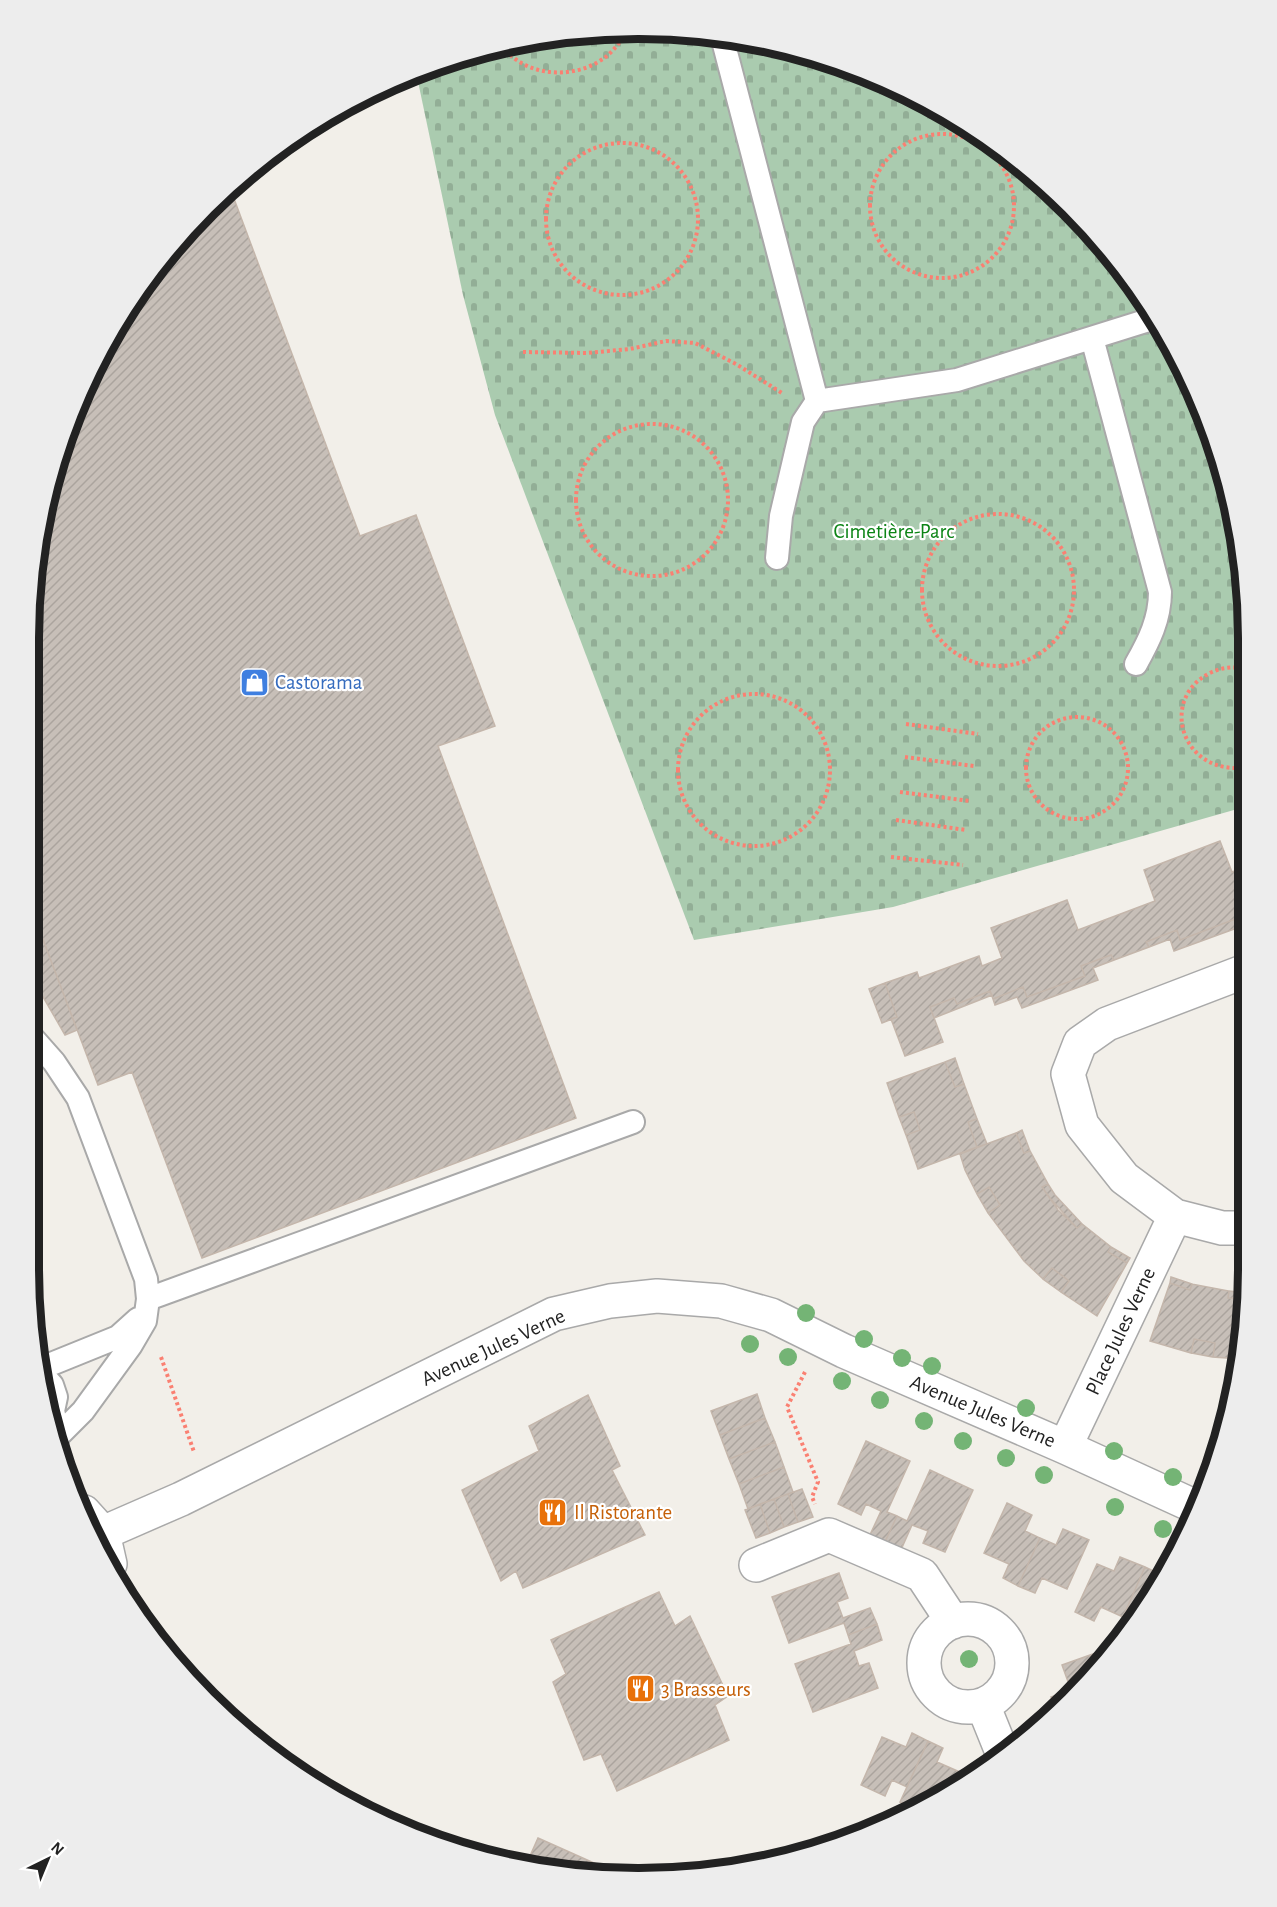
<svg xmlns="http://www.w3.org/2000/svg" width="1277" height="1907" font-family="'Alegreya Sans',sans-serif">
<defs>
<pattern id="cemetery-stones" width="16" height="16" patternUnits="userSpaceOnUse" patternTransform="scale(1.5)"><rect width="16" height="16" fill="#aacbaf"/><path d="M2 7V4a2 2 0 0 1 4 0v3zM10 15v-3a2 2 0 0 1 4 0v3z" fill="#92ae96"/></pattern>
<pattern id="building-hatch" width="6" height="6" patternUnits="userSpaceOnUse" patternTransform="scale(1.5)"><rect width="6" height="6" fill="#c7bfb8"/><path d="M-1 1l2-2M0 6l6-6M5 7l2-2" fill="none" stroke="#aba49e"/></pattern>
</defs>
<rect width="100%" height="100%" fill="#f2efe9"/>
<path fill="url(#cemetery-stones)" d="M638 29 757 40 872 75 977 131 1070 207 1146 299 1202 405 1237 519 1248 639V806L893 907 694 940 495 415 463 295 416 72 519 40Z"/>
<path fill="url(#building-hatch)" stroke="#c4b6ab" stroke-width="1.5" d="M230 188 360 536 416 515 495 726 438 746 576 1118 202 1258 132 1072 98 1085 30 905 28 638 40 520 92 368 154 267 207 207Z
M1220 841 1232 872 1248 866V903L1235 908 1238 918 1180 940 1177 930 1146 942 1149 947 1114 960 1111 955 1081 966 1085 976 1027 997 1023 987 993 999 990 991 957 1004 954 998 930 1007 943 1042 905 1056 891 1019 897 1017 885 983 917 972 919 978 979 956 982 966 1002 958 991 928 1067 900 1078 930 1155 901 1144 870Z
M1248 903V910L1246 911 1248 924 1174 951 1170 939 1149 947 1146 942 1177 930 1180 940 1238 918 1235 908Z
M30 905 77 1030 65 1035 31 976Z
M1111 955 1114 960 1093 968 1098 980 1022 1008 1017 997 995 1005 993 999 1023 987 1027 997 1085 976 1081 966Z
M885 983 897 1017 882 1023 869 989Z
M990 991 992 995 934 1018 930 1007 954 998 957 1004Z
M955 1058 964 1084 955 1087 945 1062Z
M945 1062 955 1087 964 1084 977 1119 968 1122 977 1147 918 1169 906 1135 920 1130 914 1112 899 1117 887 1083Z
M914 1112 920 1130 906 1135 899 1117Z
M977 1119 987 1144 977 1147 968 1122Z
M1022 1130 1030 1151 1024 1153 1016 1133Z
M1016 1133 1024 1153 1030 1151 1048 1184 1042 1187 1058 1210 1077 1228 1082 1224 1111 1247 1108 1252 1127 1263 1097 1316 1061 1292 1069 1281 1052 1268 1043 1279 1024 1261 988 1213 1000 1205 989 1187 977 1194 965 1170 960 1154Z
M1048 1184 1055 1195 1082 1224 1077 1228 1050 1198 1042 1187Z
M989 1187 1000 1205 988 1213 977 1194Z
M1111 1247 1130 1258 1127 1263 1108 1252Z
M1052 1268 1069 1281 1061 1292 1043 1279Z
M1171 1277 1192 1284 1190 1290 1170 1283Z
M1170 1283 1190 1290 1192 1284 1229 1291 1228 1298 1246 1299 1240 1359 1213 1357 1215 1343 1194 1339 1191 1353 1150 1341Z
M1229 1291 1246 1293V1299L1228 1298Z
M1194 1339 1215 1343 1213 1357 1191 1353Z
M757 1394 765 1418 720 1435 711 1411Z
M588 1395 620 1466 612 1470 645 1535 523 1588 516 1571 501 1581 462 1490 539 1451 529 1426Z
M765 1418 775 1442 729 1459 720 1435Z
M866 1441 910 1461 887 1512 897 1516 884 1544 869 1537 881 1511 866 1504 861 1515 838 1504Z
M775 1442 784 1467 739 1484 729 1459Z
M784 1467 793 1492 748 1509 739 1484Z
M930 1470 973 1490 945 1552 923 1543 928 1531 912 1525 900 1552 884 1544 897 1516 907 1521Z
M802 1489 813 1517 798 1522 788 1494Z
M788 1494 798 1522 784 1527 774 1499Z
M774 1499 784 1527 770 1533 760 1504Z
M1007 1503 1032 1515 1025 1531 1040 1538 1018 1586 1003 1578 1009 1564 984 1553Z
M760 1504 770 1533 756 1538 745 1510Z
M1063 1529 1089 1540 1067 1589 1042 1578 1035 1593 1018 1586 1040 1538 1056 1545Z
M1120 1557 1145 1567 1123 1617 1101 1607 1094 1621 1075 1612 1097 1564 1114 1571Z
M1145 1567 1164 1576 1146 1608 1134 1622 1123 1617Z
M839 1573 848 1598 837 1602 843 1618 870 1608 877 1624 848 1635 844 1623 789 1643 772 1597Z
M659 1592 675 1626 690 1616 728 1696 715 1705 729 1740 617 1791 601 1754 584 1760 553 1682 566 1674 551 1640Z
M877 1624 882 1640 854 1651 859 1666 869 1663 878 1688 813 1712 795 1664 851 1644 848 1635Z
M1107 1649 1109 1653 1070 1700 1056 1710 1051 1697 1071 1690 1062 1665Z
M912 1733 928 1741 907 1787 892 1780 885 1796 861 1785 882 1737 906 1747Z
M928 1741 943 1748 937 1762 962 1773 956 1787 943 1797 916 1809 900 1802Z
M538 1838 623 1876 598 1877 526 1865Z"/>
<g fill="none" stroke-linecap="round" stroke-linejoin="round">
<defs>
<path id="service" d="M722 37 817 401 957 380 1155 318
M1092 338 1160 592C1160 619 1149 641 1136 664
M777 558 781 516 803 422 817 401
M31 1036 54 1062 78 1098 146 1279 148 1299 145 1321 131 1345 83 1411 59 1435 56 1443
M148 1299 633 1122
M39 1369 118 1337 138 1319
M40 1375H43L52 1385 56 1397 53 1411 59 1435"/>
<path id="minor" d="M1248 970 1107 1024 1080 1043 1068 1074 1082 1125 1124 1178 1175 1216 1222 1228H1248
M1065 1447 1175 1216
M84 1512 103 1533 110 1564
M103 1533 181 1499 554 1314 610 1301 657 1296 721 1301 771 1315 844 1351 1065 1447 1196 1507
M756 1565 829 1535 922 1575 953 1622
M924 1663a44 44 0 1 1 88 0a44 44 0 1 1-88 0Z
M983 1705 1002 1752"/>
</defs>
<use href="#service" stroke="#a9a9a9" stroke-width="26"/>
<use href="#minor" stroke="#a9a9a9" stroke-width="36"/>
<path stroke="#fa8072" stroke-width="4" stroke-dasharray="3 3" stroke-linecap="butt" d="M502 46C526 78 577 81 608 55 616 48 622 39 628 30
M870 206a72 72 0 1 1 144 0a72 72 0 1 1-144 0Z
M546 219a76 76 0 1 1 152 0a76 76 0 1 1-152 0Z
M523 352 587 353 630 349 666 341 695 343 736 364 782 393
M576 500a76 76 0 1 1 152 0a76 76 0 1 1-152 0Z
M922 590a76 76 0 1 1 152 0a76 76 0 1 1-152 0Z
M1248 670C1237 666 1223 667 1212 672 1157 697 1181 778 1248 767
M678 770a76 76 0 1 1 152 0a76 76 0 1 1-152 0Z
M1026 768a51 51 0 1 1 102 0a51 51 0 1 1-102 0Z
M906 724 978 734
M905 757 974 766
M900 792 970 801
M896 820 966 830
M891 857 963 865
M161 1357 194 1452
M805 1372 787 1407 818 1482 812 1497 815 1504"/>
<use href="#service" stroke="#fff" stroke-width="22"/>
<use href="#minor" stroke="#fff" stroke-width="33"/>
</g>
<g fill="#74b475">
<circle cx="806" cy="1313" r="9"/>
<circle cx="864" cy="1339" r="9"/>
<circle cx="750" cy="1344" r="9"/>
<circle cx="788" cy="1357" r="9"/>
<circle cx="902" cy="1358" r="9"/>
<circle cx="932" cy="1366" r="9"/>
<circle cx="842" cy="1381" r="9"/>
<circle cx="880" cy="1400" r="9"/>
<circle cx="1026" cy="1408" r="9"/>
<circle cx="924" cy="1421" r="9"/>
<circle cx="963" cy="1441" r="9"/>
<circle cx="1114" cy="1451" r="9"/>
<circle cx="1006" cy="1458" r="9"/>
<circle cx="1044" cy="1475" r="9"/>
<circle cx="1173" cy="1477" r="9"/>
<circle cx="1115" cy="1507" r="9"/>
<circle cx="1163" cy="1529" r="9"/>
<circle cx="969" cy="1659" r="9"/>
</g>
<defs>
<symbol id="shop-square" viewBox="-11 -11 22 22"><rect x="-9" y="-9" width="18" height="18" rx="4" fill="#3f7fe0" stroke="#fff"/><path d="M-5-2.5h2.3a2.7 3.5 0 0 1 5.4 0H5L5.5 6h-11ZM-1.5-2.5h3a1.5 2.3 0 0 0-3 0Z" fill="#fff"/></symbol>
<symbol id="restaurant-square" viewBox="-11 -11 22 22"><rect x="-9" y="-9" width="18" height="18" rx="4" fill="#e8710a" stroke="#fff"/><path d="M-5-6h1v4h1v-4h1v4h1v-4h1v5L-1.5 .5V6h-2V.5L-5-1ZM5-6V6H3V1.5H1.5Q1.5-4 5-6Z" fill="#fff"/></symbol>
</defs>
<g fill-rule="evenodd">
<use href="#shop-square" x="238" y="666" width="33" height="33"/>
<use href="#restaurant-square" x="536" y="1496" width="33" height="33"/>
<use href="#restaurant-square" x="624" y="1672" width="33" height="33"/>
</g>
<g text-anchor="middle" stroke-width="4.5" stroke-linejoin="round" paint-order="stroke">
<g font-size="21" fill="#0c8416" stroke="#fff">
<text x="894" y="538">Cimetière-Parc</text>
</g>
<g font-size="21" fill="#366cbe" stroke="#fff" text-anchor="start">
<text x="275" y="689">Castorama</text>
</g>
<g font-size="21" fill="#222" stroke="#fff">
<text transform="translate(1120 1331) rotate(-65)" y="7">Place Jules Verne</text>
<text transform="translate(493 1347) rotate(-25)" y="7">Avenue Jules Verne</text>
<text transform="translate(983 1411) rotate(23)" y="7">Avenue Jules Verne</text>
</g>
<g font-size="21" fill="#c56008" stroke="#fff" text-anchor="start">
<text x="574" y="1519">Il Ristorante</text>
<text x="661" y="1696">3 Brasseurs</text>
</g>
</g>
<path d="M0 0H1277V1907H0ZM638 39H639A599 599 0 0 1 1238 638V1269A599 599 0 0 1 639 1868H638A599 599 0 0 1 39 1269V638A599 599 0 0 1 638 39Z" fill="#ededed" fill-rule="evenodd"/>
<path fill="none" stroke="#222" stroke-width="8" d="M638 39H639A599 599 0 0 1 1238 638V1269A599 599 0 0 1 639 1868H638A599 599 0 0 1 39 1269V638A599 599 0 0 1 638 39Z"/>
<g transform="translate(48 1859) rotate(43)" stroke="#ffffff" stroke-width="4.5" paint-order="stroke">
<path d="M0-4.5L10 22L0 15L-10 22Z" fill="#222222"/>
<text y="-9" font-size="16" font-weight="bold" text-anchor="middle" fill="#222222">N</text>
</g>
</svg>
